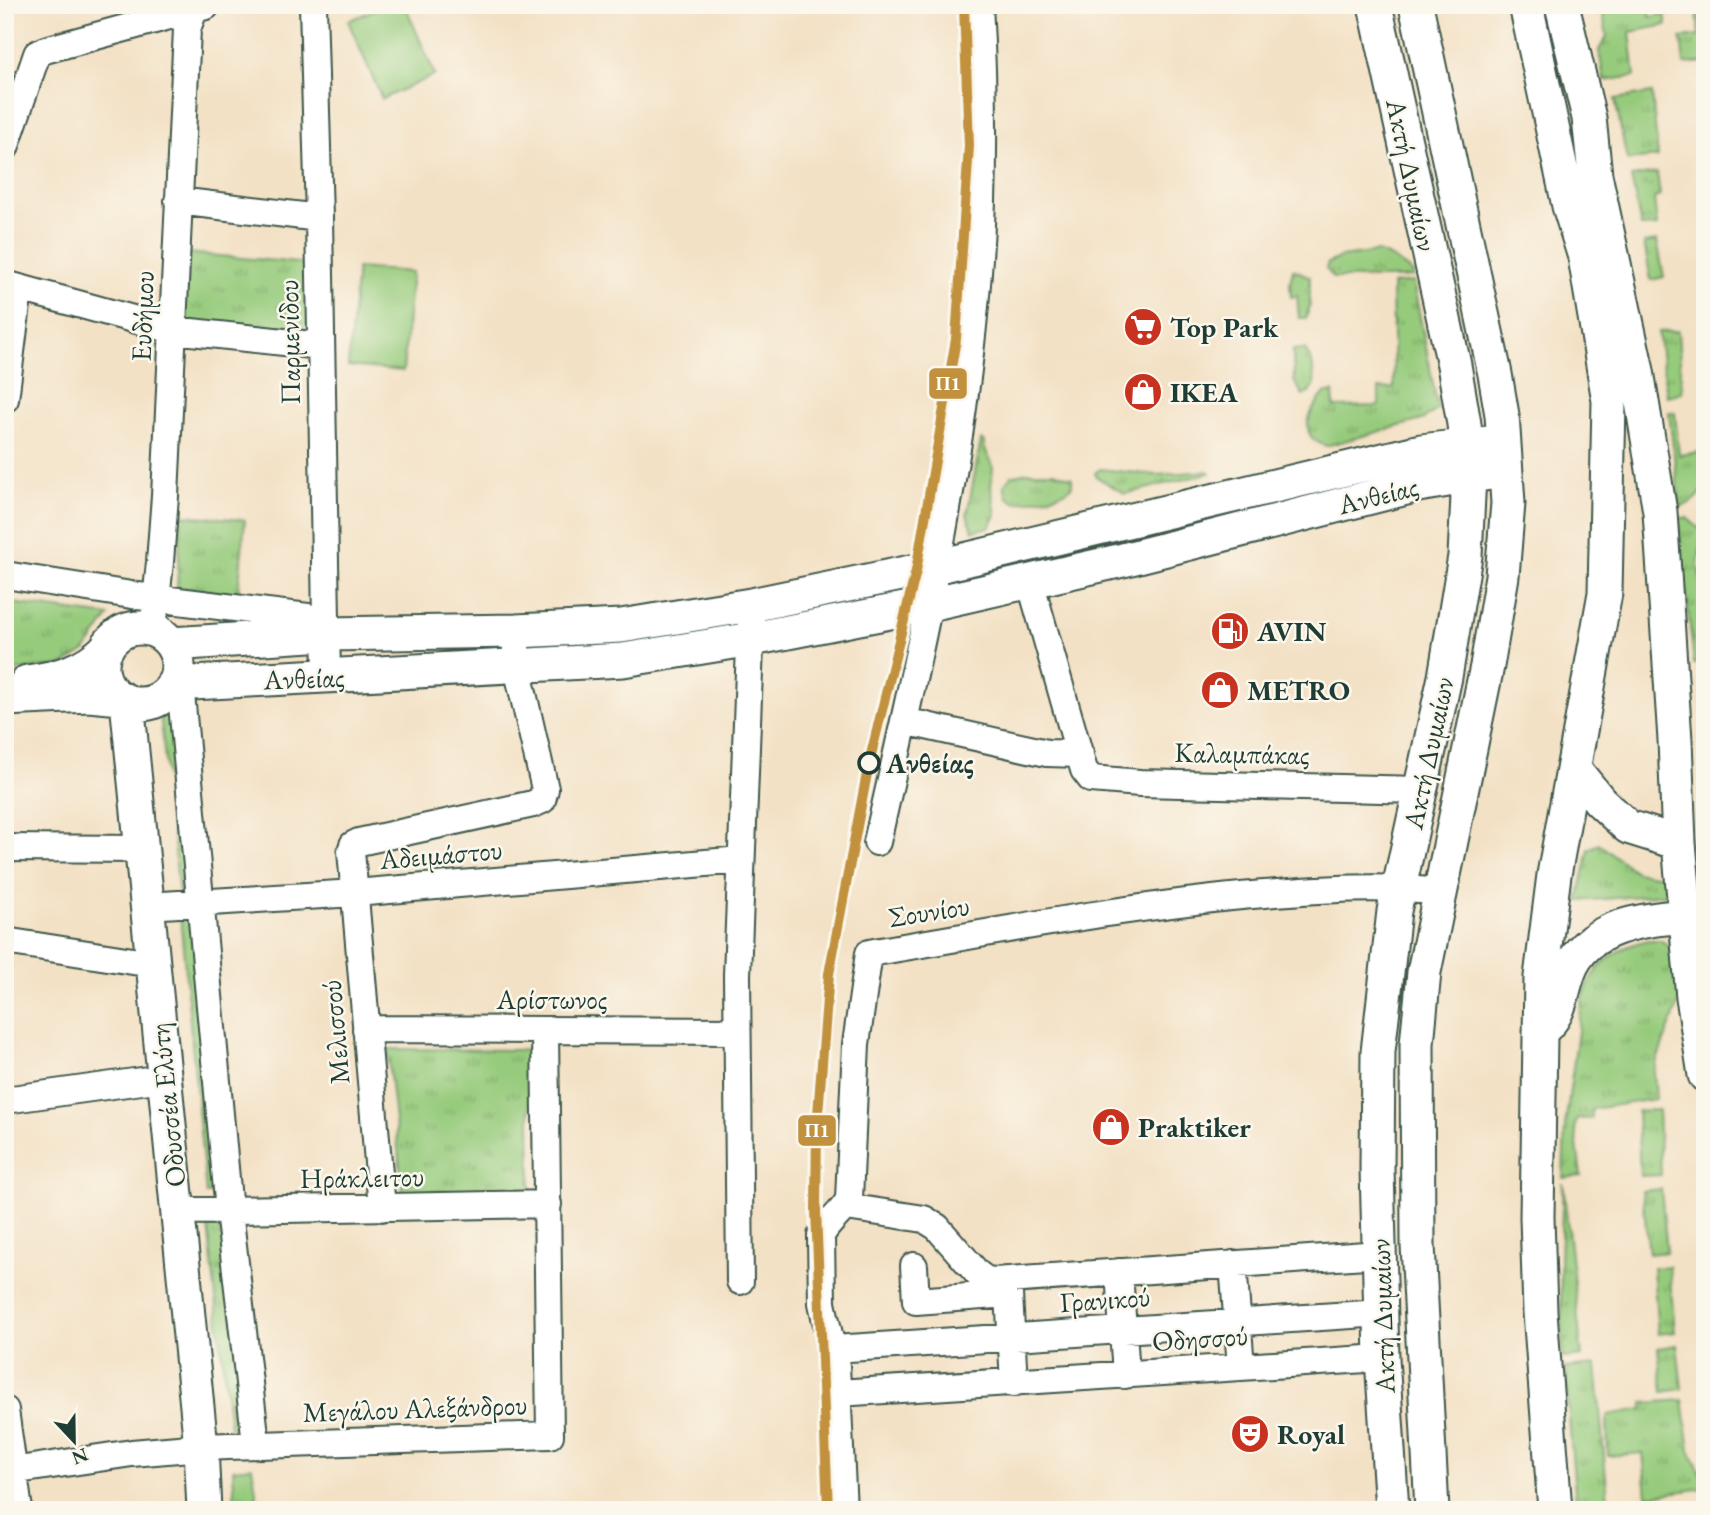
<svg xmlns="http://www.w3.org/2000/svg" width="1710" height="1515" font-family="'EB Garamond',serif">
<defs>
<pattern id="grass-tufts" width="24" height="20" patternUnits="userSpaceOnUse" patternTransform="scale(1.75)"><rect width="24" height="20" fill="#96cb7c"/><path d="M3 7l-1-3M5 7V3M7 7l1-3M15 17l-1-3M17 17v-4M19 17l1-3" fill="none" stroke="#7aa666"/></pattern>
</defs>
<rect width="100%" height="100%" fill="#fbf7ec"/>
<filter id="ink" filterUnits="userSpaceOnUse"><feTurbulence type="fractalNoise" baseFrequency=".0143" numOctaves="2"/><feDisplacementMap in="SourceGraphic" scale="14" xChannelSelector="R" yChannelSelector="G"/><feConvolveMatrix kernelMatrix="1 2 1 2 8 2 1 2 1" color-interpolation-filters="sRGB"/></filter>
<filter id="wash" filterUnits="userSpaceOnUse"><feTurbulence type="fractalNoise" baseFrequency=".00686" numOctaves="4" result="noise"/><feDisplacementMap in="SourceGraphic" scale="28" xChannelSelector="R" yChannelSelector="G"/><feGaussianBlur stdDeviation="1.57" result="paint"/><feColorMatrix in="noise" values="0 0 0 0 0 0 0 0 0 0 0 0 0 0 0 0 0 1.4 0 .05"/><feComposite in="paint" operator="in"/></filter>
<g filter="url(#wash)">
<rect width="100%" height="100%" fill="#f3e1c5"/>
<path fill="url(#grass-tufts)" stroke="#5a8458" stroke-width="2" d="M1601 5H1650V17L1665 14 1667 25 1630 32 1635 76 1604 81 1599 50 1607 36Z
M1680 5H1705V62L1684 64 1681 38 1699 36 1697 11 1681 12Z
M1652 93 1658 157 1627 160 1615 99Z
M1657 173 1660 196 1654 198 1657 226 1641 227 1631 177Z
M1657 241 1664 277 1651 280 1644 243Z
M176 252 320 265 321 346 173 330Z
M1377 252 1392 258 1413 273V277C1386 279 1360 277 1333 278L1326 268 1328 263 1341 257Z
M1293 269 1310 277V305L1306 318H1299L1297 296 1291 297 1290 283Z
M1413 282 1438 409 1422 420 1326 446C1296 436 1309 411 1324 394L1333 392 1334 407 1379 406V389L1394 388 1392 284Z
M1678 331 1682 393 1667 396 1658 332Z
M1305 349 1312 362 1315 383 1309 393 1303 395 1294 381 1293 350Z
M1669 412 1675 413 1679 455 1705 451C1705 478 1710 498 1680 507Z
M981 440 984 441V447L993 467 991 487 996 515 990 527 973 531 967 515Z
M1100 469 1156 475 1208 471 1210 473 1125 494 1097 477 1095 473Z
M1027 472H1054L1072 478C1072 483 1073 486 1069 489 1060 497 1028 500 1016 503L1007 497 1004 485 1011 476Z
M181 515 245 520 238 594 177 588Z
M1678 518H1687L1702 531 1698 568 1705 594V663L1694 664Z
M5 602 109 616 85 651 61 666 5 671Z
M173 709 192 893 179 894 160 713Z
M1599 844 1636 872 1677 878 1679 893 1578 901 1589 849Z
M193 914 218 1193 206 1194 180 915Z
M1649 940H1660L1671 947 1677 954 1683 992 1657 1060 1654 1073 1656 1099 1592 1109V1118L1577 1119 1575 1127 1581 1176 1563 1178 1565 1126 1582 1002C1589 968 1616 946 1649 940Z
M387 1049 529 1050 531 1190 403 1192Z
M1658 1110 1661 1175 1640 1176 1637 1111Z
M1563 1183 1582 1356 1563 1358 1560 1261Z
M1661 1189 1667 1252 1649 1254 1642 1191Z
M222 1225 244 1427 230 1428 208 1226Z
M1669 1266 1675 1332 1658 1334 1653 1268Z
M1677 1345 1682 1389 1663 1392 1658 1348Z
M1596 1365 1608 1501 1576 1504 1565 1368Z
M1683 1400 1690 1450 1705 1482V1488L1647 1496 1643 1453 1608 1456 1607 1415 1643 1409V1403Z
M252 1467 259 1510H235L233 1469Z"/>
<path fill="#96cb7c" stroke="#5a8458" stroke-width="2" d="M385 5H405L435 75 382 99 348 21Z
M357 268 412 272 403 371 348 366Z"/>
</g>
<g filter="url(#ink)">
<g fill="none" stroke-linecap="round" stroke-linejoin="round">
<defs>
<path id="minor" d="M313 5 319 218 327 677
M5 148 37 54 45 50 206 6
M178 201 319 218
M5 284 173 330 321 346
M5 399 19 289
M5 575 138 596 308 617 326 634
M1030 581 1084 770 1091 779 1140 783 1420 790
M153 630 160 562 165 496 187 29 196 5
M180 683 229 1211 256 1443
M904 721 1047 753 1080 754
M877 842C917 665 958 487 975 306 985 207 985 105 979 5
M5 848 141 849
M146 906 355 893 741 860
M5 941 152 964
M366 1029 737 1031
M5 1100 163 1078
M847 1204 853 1208 924 1219 937 1227 978 1274 986 1280 995 1281 1380 1254
M382 1208 351 851 353 845 359 842 533 804 542 800 545 789 517 667 516 648
M178 1211 548 1204
M1233 1264 1241 1367
M914 1266 916 1301 1009 1294
M1119 1272 1126 1375
M740 1281 737 975 751 621
M999 1281 1009 1294 1014 1383
M834 1349 1382 1313
M838 1393 1382 1358
M5 1410 19 1510
M5 1472 132 1453 201 1447 550 1435 545 1031
M843 1510 836 1366 822 1303 821 1236C827 1222 842 1214 849 1199L856 1044 869 953C1001 931 1132 905 1264 894 1323 889 1381 885 1440 892"/>
<path id="major" d="M1375 5 1454 365 1464 424 1469 476 1465 556 1445 677 1394 911 1378 1052 1377 1168 1382 1358 1392 1510
M1416 5 1495 374 1502 415 1508 503 1502 576 1487 666 1424 972 1417 1044 1418 1245 1432 1510
M1526 5 1569 206 1585 257 1609 401 1605 593 1554 875 1541 977 1537 1217 1540 1312 1555 1510
M1562 5 1589 118 1595 175 1637 371 1660 512 1675 740 1679 843 1693 997 1705 1075
M102 666a38 38 0 1 1 76 0a38 38 0 1 1-76 0Z
M171 644 326 634 516 631 621 626 751 605 935 567 1421 451 1489 443
M27 682C58 678 84 671 107 648
M173 684 623 660 752 639 930 604 1123 560 1418 485 1490 473
M5 699 89 695 121 698
M127 701 201 1447 204 1510
M1574 769 1600 801 1628 827 1679 843
M1546 1026C1561 1012 1562 990 1569 972 1586 925 1643 920 1685 916"/>
</defs>
<use href="#minor" stroke="#3f564a" stroke-width="30"/>
<use href="#major" stroke="#3f564a" stroke-width="37"/>
<use href="#minor" stroke="#fff" stroke-width="26"/>
<use href="#major" stroke="#fff" stroke-width="33"/>
<defs>
<path id="rail-1" d="M828 1510 816 1210 817 1127 829 974 869 763 916 571 956 339 969 146 964 5"/>
</defs>
<use href="#rail-1" stroke="#fbf7ec" stroke-width="16"/>
<use href="#rail-1" stroke="#c1913e" stroke-width="10"/>
</g>
</g>
<defs>
<symbol id="supermarket-disc" viewBox="-11 -11 22 22"><circle r="9.5" fill="#c8321e" stroke="#fbf7ec"/><path d="M-6-5.5h2.5l.6 2H6L4.5 2H-2.5L-4.4-4H-6ZM-1.5 3.2a1.3 1.3 0 1 0 .1 0ZM3 3.2a1.3 1.3 0 1 0 .1 0Z" fill="#fff"/></symbol>
<symbol id="shop-disc" viewBox="-11 -11 22 22"><circle r="9.5" fill="#c8321e" stroke="#fbf7ec"/><path d="M-5-2.5h2.3a2.7 3.5 0 0 1 5.4 0H5L5.5 6h-11ZM-1.5-2.5h3a1.5 2.3 0 0 0-3 0Z" fill="#fff"/></symbol>
<symbol id="fuel-disc" viewBox="-11 -11 22 22"><circle r="9.5" fill="#c8321e" stroke="#fbf7ec"/><path d="M-5.5-6h7V0h2V4h1.3V-2.5L3-4.5l.8-.8L6-3V5H2.5V1h-1V6h-7ZM-4.2-4.7v3.2H.2V-4.7Z" fill="#fff"/></symbol>
<symbol id="theatre-disc" viewBox="-11 -11 22 22"><circle r="9.5" fill="#c8321e" stroke="#fbf7ec"/><path d="M-5-5.5Q0-4 5-5.5V0Q5 5 0 6Q-5 5-5 0ZM-3.3-2.5H-1v1.5H-3.3ZM1-2.5H3.3v1.5H1ZM-2.8 1Q0 5.5 2.8 1Z" fill="#fff"/></symbol>
</defs>
<g fill-rule="evenodd">
<use href="#supermarket-disc" x="1121" y="305" width="44" height="44"/>
<use href="#shop-disc" x="1121" y="370" width="44" height="44"/>
<use href="#fuel-disc" x="1208" y="609" width="44" height="44"/>
<use href="#shop-disc" x="1198" y="668" width="44" height="44"/>
<use href="#shop-disc" x="1089" y="1105" width="44" height="44"/>
<use href="#theatre-disc" x="1228" y="1412" width="44" height="44"/>
</g>
<circle fill="#fbf7ec" stroke="#1f3d34" stroke-width="3.5" cx="869" cy="763" r="10"/>
<g text-anchor="middle" stroke-width="5" stroke-linejoin="round" paint-order="stroke">
<g font-size="28" fill="#1f3d34" stroke="#fbf7ec">
<text transform="translate(1412 175) rotate(78)" y="10">Ακτή Δυμαίων</text>
<text transform="translate(142 316) rotate(-88)" y="10">Ευδήμου</text>
<text transform="translate(289 342) rotate(-91)" y="10">Παρμενίδου</text>
<text transform="translate(1378 495) rotate(-14)" y="10">Ανθείας</text>
<text transform="translate(304 678) rotate(-2)" y="10">Ανθείας</text>
<text transform="translate(1242 753) rotate(1)" y="10">Καλαμπάκας</text>
<text transform="translate(1428 753) rotate(-78)" y="10">Ακτή Δυμαίων</text>
<text transform="translate(441 854) rotate(-5)" y="10">Αδειμάστου</text>
<text transform="translate(929 911) rotate(-9)" y="10">Σουνίου</text>
<text x="552" y="1009">Αρίστωνος</text>
<text transform="translate(335 1032) rotate(-95)" y="10">Μελισσού</text>
<text transform="translate(167 1105) rotate(-96)" y="10">Οδυσσέα Ελύτη</text>
<text transform="translate(362 1177) rotate(-1)" y="10">Ηράκλειτου</text>
<text transform="translate(1105 1299) rotate(-4)" y="10">Γρανικού</text>
<text transform="translate(1382 1316) rotate(-92)" y="10">Ακτή Δυμαίων</text>
<text transform="translate(1200 1338) rotate(-4)" y="10">Οδησσού</text>
<text transform="translate(415 1408) rotate(-2)" y="10">Μεγάλου Αλεξάνδρου</text>
</g>
<g font-size="28" font-weight="bold" fill="#1f3d34" stroke="#fbf7ec" text-anchor="start">
<text x="1170" y="337">Top Park</text>
<text x="1170" y="402">IKEA</text>
<text x="1257" y="641">AVIN</text>
<text x="1247" y="700">METRO</text>
<text x="1138" y="1137">Praktiker</text>
<text x="1277" y="1444">Royal</text>
</g>
<g font-size="28" font-weight="bold" fill="#1f3d34" stroke="#fbf7ec" text-anchor="start">
<text x="886" y="773">Ανθείας</text>
</g>
</g>
<g stroke="#fbf7ec" stroke-width="2.5">
<rect x="928" y="367" width="40" height="33" rx="7" fill="#c1913e"/>
<rect x="797" y="1114" width="40" height="33" rx="7" fill="#c1913e"/>
</g>
<g font-size="19" text-anchor="middle" font-weight="bold" fill="#fff">
<text x="948" y="390">Π1</text>
<text x="817" y="1137">Π1</text>
</g>
<rect width="1710" height="1515" fill="none" stroke="#fbf7ec" stroke-width="28"/>
<g transform="translate(74 1441) rotate(158)" stroke="#fbf7ec" stroke-width="5" paint-order="stroke">
<path d="M0-5L12 26L0 18L-12 26Z" fill="#1f3d34"/>
<text y="-10" font-size="19" font-weight="bold" text-anchor="middle" fill="#1f3d34">N</text>
</g>
</svg>
